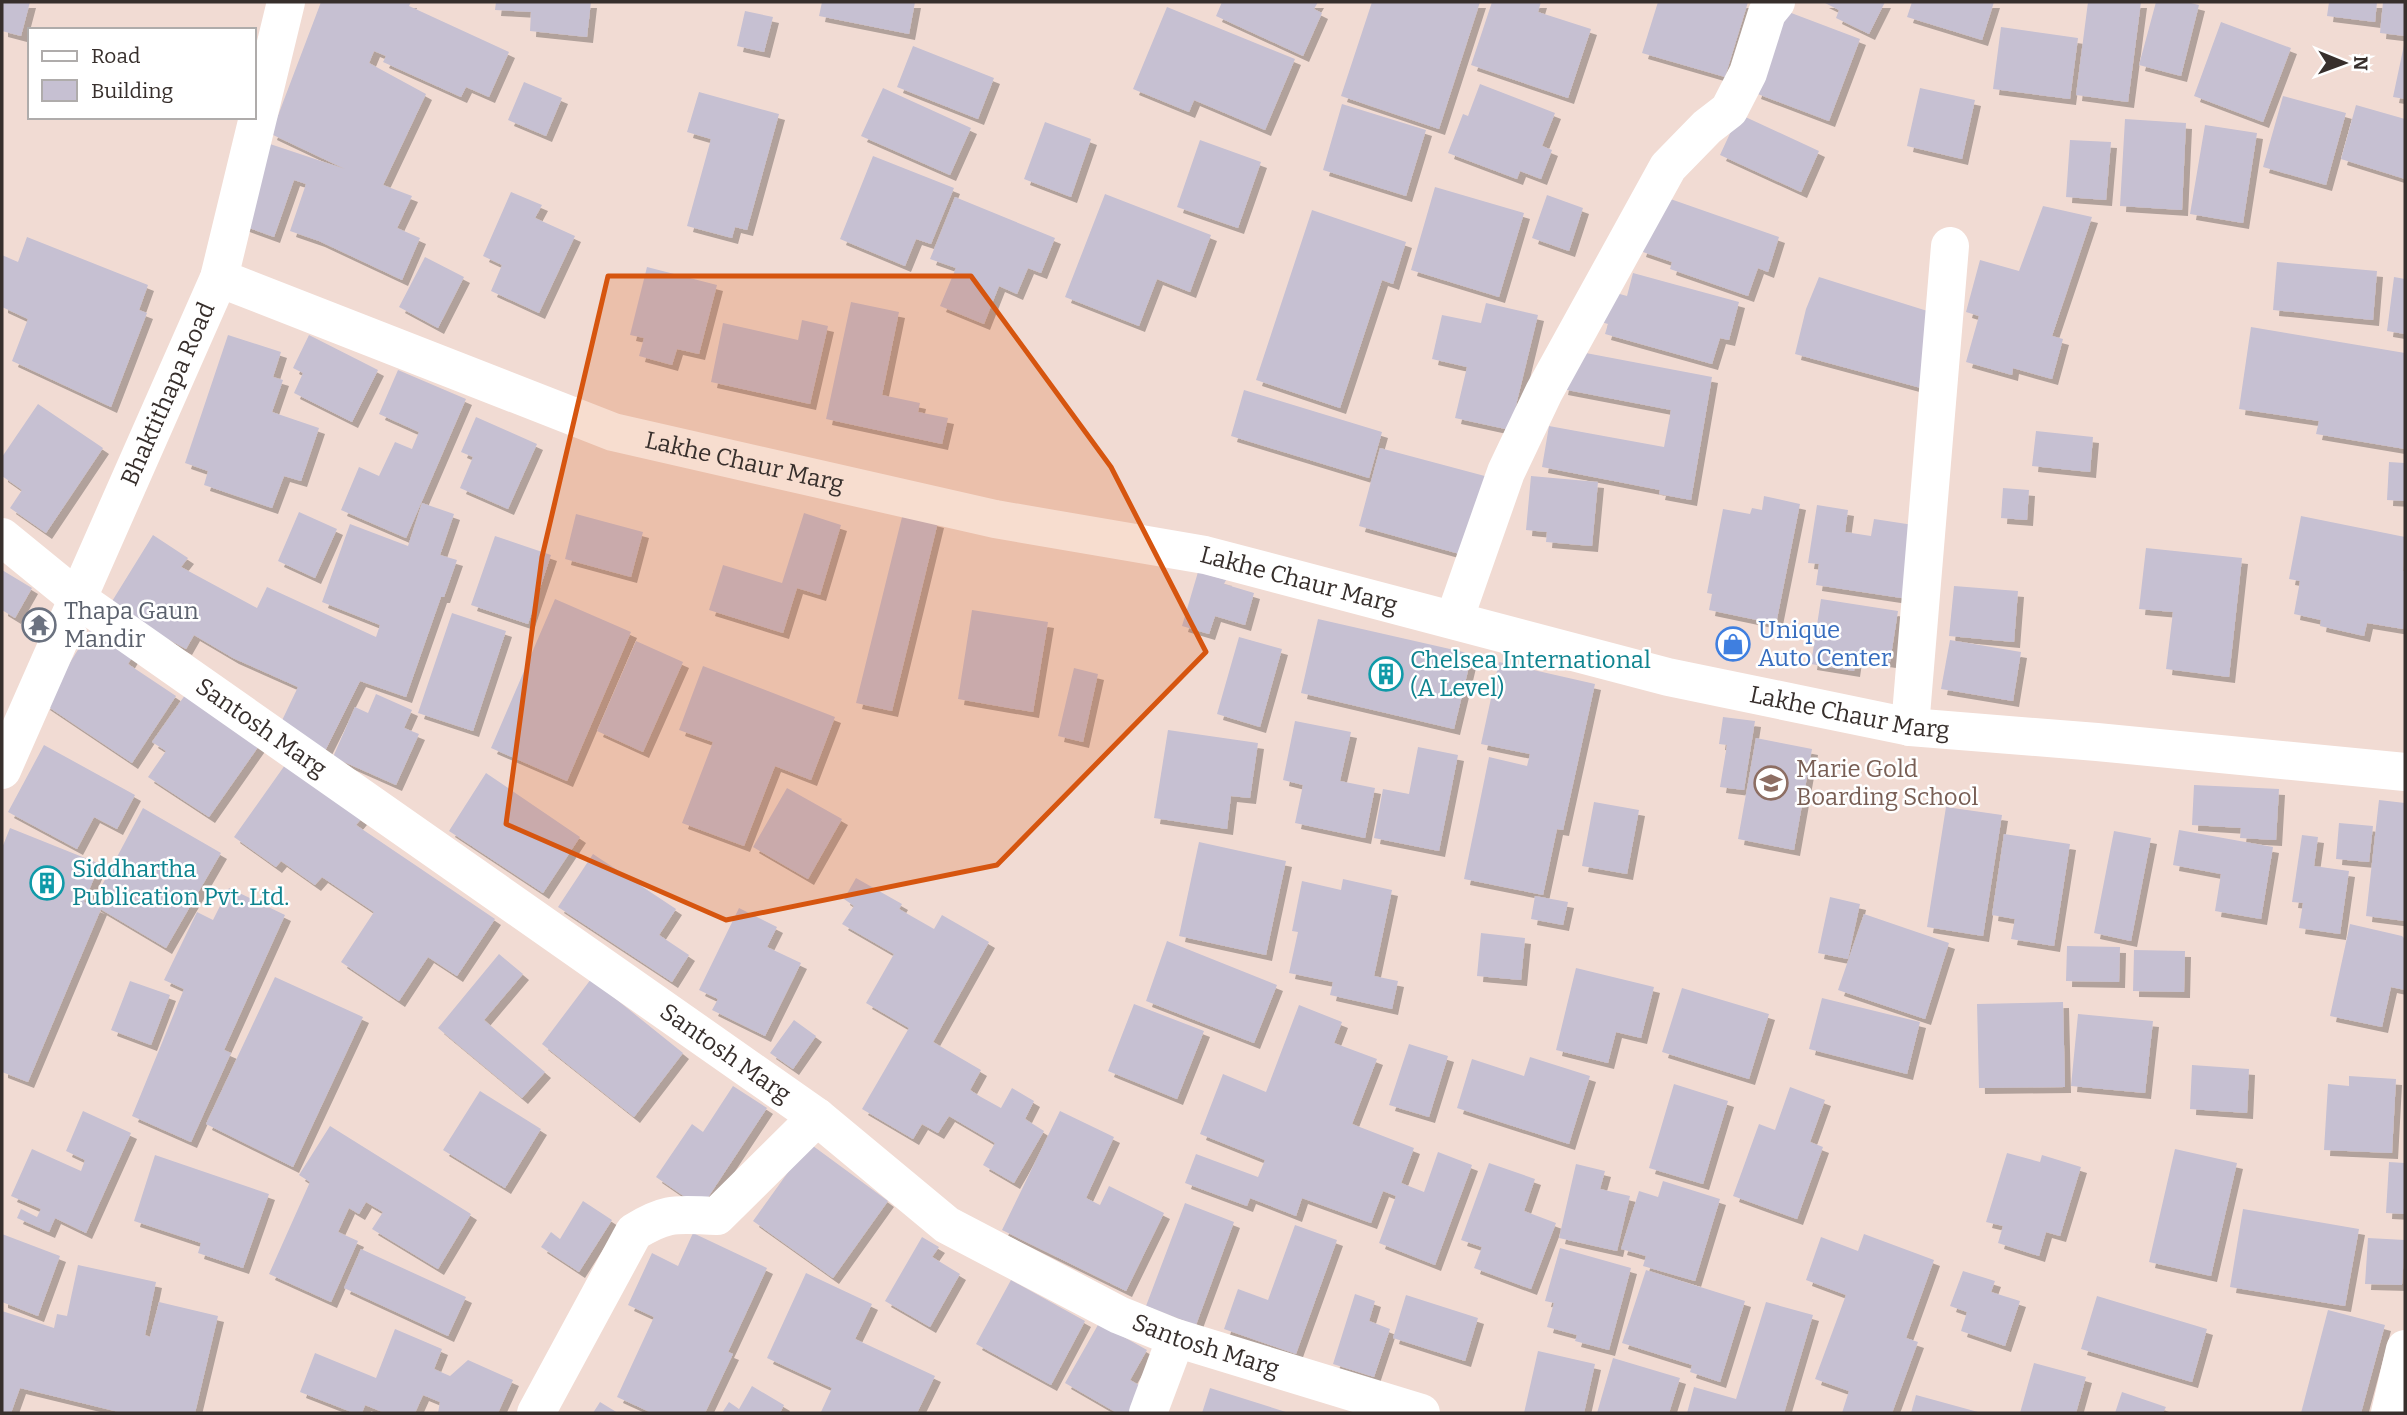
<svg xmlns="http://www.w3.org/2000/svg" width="2407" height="1415" font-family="Bitter,serif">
<defs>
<filter id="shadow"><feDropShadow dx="6" dy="6" stdDeviation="0" flood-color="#0004"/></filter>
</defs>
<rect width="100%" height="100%" fill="#f1dbd3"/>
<path fill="#c6c0d2" filter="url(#shadow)" d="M2 2H30L21 36 2 31Z
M321 2H411L409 6 509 52 489 97 466 87 461 97 383 62 386 56 374 51 369 63 426 94 383 185 412 196 397 228 420 238 402 280 319 241 290 231 306 184 294 180 274 237 241 225 270 144 345 169 271 134Z
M496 2H591L587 37 530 31 531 12 495 10Z
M822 2H915L909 34 819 16Z
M1222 2H1318L1314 9 1322 13 1303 56 1216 16Z
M1372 2H1480L1439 129 1341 96Z
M1492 2H1541L1538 12 1591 29 1568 98 1471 65Z
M1658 2H1748L1725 77 1642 53Z
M1823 2H1885L1869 34 1836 18 1839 10Z
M1912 2H1994L1982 40 1907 17Z
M2088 2H2141L2128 102 2076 95Z
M2156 2H2187L2199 5 2181 76 2139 65Z
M2329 2H2377L2375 22 2327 16Z
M2383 2H2405V36L2380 33Z
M1167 7 1295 59 1265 130 1194 100 1189 112 1133 89Z
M745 11 773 17 764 52 737 46Z
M1786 11 1860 39 1829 121 1755 93Z
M2221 22 2291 48 2263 122 2194 96Z
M2001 27 2078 38 2070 99 1993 89Z
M2404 45H2405V99L2393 97Z
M913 46 994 78 978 119 897 87Z
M524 82 562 98 546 136 508 120Z
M1480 84 1555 113 1542 146 1552 150 1541 179 1520 171 1517 179 1448 153 1463 114 1468 116Z
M883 88 971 128 950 175 861 136Z
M1920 88 1975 100 1962 159 1907 146Z
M699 92 779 114 747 230 735 227 732 238 687 226 711 139 687 132Z
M2283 96 2346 113 2326 185 2263 167Z
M1342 104 1426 130 1406 196 1323 170Z
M2356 105 2405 119V179L2341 159Z
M1739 114 1819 151 1801 192 1720 155Z
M2125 119 2186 123 2182 210 2120 206Z
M1045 122 1091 139 1071 197 1024 179Z
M2205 125 2257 133 2243 223 2190 214Z
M1200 140 1261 162 1238 228 1177 207Z
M2070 140 2111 142 2106 200 2066 197Z
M873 156 954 188 931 244 916 239 905 266 840 239Z
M1435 187 1524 213 1499 297 1411 270Z
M511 192 542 205 535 218 575 236 539 313 491 291 502 265 483 256Z
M1105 194 1211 235 1190 292 1157 279 1139 326 1065 297Z
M1547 195 1583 208 1569 251 1532 238Z
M1659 195 1779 237 1768 272 1758 268 1748 296 1670 269 1672 262 1640 251Z
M955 197 1055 238 1041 273 1028 268 1017 294 999 286 984 324 940 306 956 268 930 259Z
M2043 206 2092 217 2052 336 2063 339 2052 379 2013 368 2012 375 1966 362 1979 316 1966 312 1980 260 2019 271Z
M1312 210 1406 242 1393 284 1382 280 1340 408 1256 380Z
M27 237 148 285 139 310 147 313 111 407 12 361 28 319 2 307V255L18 262Z
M425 257 464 277 438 328 399 307Z
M2277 262 2377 271 2373 320 2273 310Z
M647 267 717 285 699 354 677 349 672 365 639 356 644 338 630 335Z
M1633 273 1739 302 1729 340 1720 338 1712 364 1605 334 1608 324 1601 322 1609 291 1627 296Z
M1819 277 1937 314 1921 388 1795 354 1806 309Z
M2394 277 2405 279V334L2387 331Z
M851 302 899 312 882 395 920 403 918 412 948 418 942 444 826 419Z
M1486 303 1538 315 1510 430 1455 418 1467 367 1432 359 1442 315 1481 323Z
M802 320 828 326 810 404 711 382 723 323 798 340Z
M2251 327 2405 353V449L2316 434 2319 421 2239 409Z
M228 335 281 352 273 377 283 380 272 412 319 428 301 481 284 476 272 508 204 485 208 471 185 463Z
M309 335 378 370 352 422 294 393 303 373 293 368Z
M1570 350 1712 377 1691 500 1659 494 1660 490 1542 467 1549 426 1664 447 1671 410 1562 389Z
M398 370 466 399 406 538 341 510 359 467 379 476 395 442 412 449 419 432 379 414Z
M1244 390 1382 432 1369 478 1231 436Z
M38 404 103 448 46 533 10 508 22 490 2 476V457Z
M476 417 537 444 508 509 460 488 473 457 461 452Z
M2036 431 2093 437 2090 472 2032 466Z
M1380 448 1496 479 1474 558 1359 526Z
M2389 462 2405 463V501L2387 500Z
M1531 476 1598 482 1592 546 1546 542 1547 532 1526 530Z
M2003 488 2029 490 2027 520 2001 518Z
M1764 496 1800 504 1776 624 1709 610 1712 594 1707 593 1723 509 1750 514 1752 508 1762 510Z
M422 503 454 514 440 555 457 560 444 597H441L406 697 360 681 322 757 276 733 298 687 233 658 194 635 186 649 148 628 106 611 153 535 188 558 181 567 257 608 267 587 376 637 380 625 322 602 350 524 408 546Z
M1817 505 1848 510 1845 532 1871 536 1874 519 1920 526 1908 599 1816 585 1819 564 1808 563Z
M299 512 337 529 315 578 278 561Z
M804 513 841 525 820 595 797 588 783 633 709 610 723 565 782 583Z
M903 513 938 522 892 711 856 703Z
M576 514 643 532 631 577 565 559Z
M2301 516 2405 537 2403 571H2405V616L2403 629 2367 623 2364 636 2320 626 2321 620 2294 614 2300 581 2289 579Z
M495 536 551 555 528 624 471 605Z
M2146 548 2242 558 2229 677 2166 669 2173 612 2139 609Z
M2 570 32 588 15 618 2 610Z
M1198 572 1226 580 1224 584 1254 593 1245 625 1215 616 1209 634 1182 626Z
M1954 586 2018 591 2014 642 1949 636Z
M555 599 631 632 567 781 491 748Z
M1821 599 1898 611 1890 662 1856 657 1854 671 1811 664Z
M972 610 1048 622 1033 712 958 699Z
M452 613 506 631 473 731 418 713Z
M1318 619 1472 654 1454 729 1301 693Z
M96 621 138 647 128 664 176 696 132 763 44 704Z
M1239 637 1282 649 1260 727 1217 714Z
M1950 640 2021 652 2013 701 1941 689Z
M636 641 683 662 643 752 597 731Z
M1499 662 1595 684 1563 830 1557 829 1543 895 1464 879 1489 757 1527 766 1530 754 1481 744Z
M703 666 835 717 811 780 775 766 744 846 682 823 713 742 679 730Z
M1074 668 1098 674 1083 742 1058 736Z
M190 688 263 740 209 817 148 777 166 751 152 742Z
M376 694 412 710 404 728 419 734 396 785 333 757 355 707 368 713Z
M1723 717 1755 721 1744 790 1720 787 1727 745 1719 744Z
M1295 721 1351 732 1340 781 1375 788 1365 838 1295 823 1303 785 1283 780Z
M1168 730 1258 743 1250 798 1231 796 1227 829 1154 818Z
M1756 738 1812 749 1794 850 1738 839Z
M44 745 135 795 117 829 94 817 77 849 8 812Z
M1418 747 1458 755 1439 851 1374 838 1383 789 1409 794Z
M285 765 361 819 356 825 495 919 457 976 428 957 399 1001 341 962 374 912 322 877 315 885 281 861 276 867 234 837Z
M486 773 580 837 543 893 449 831Z
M2194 785 2279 789 2276 840 2240 838 2241 828 2192 825Z
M787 788 842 819 808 879 753 847Z
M2379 800 2405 803V921L2366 916Z
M1594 802 1639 810 1627 874 1582 866Z
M1946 807 2002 815 1983 936 1927 927Z
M143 808 221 853 166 948 92 904Z
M2339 823 2373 826 2369 862 2336 859Z
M10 828 100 864 84 902 101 909 28 1082 2 1072V848Z
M2179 830 2273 847 2261 919 2215 911 2221 874 2173 865Z
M2114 831 2151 838 2131 941 2094 933Z
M2004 834 2070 844 2054 946 2011 939 2015 919 1992 915Z
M2302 835 2318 837 2314 866 2349 871 2340 934 2299 928 2303 903 2292 902Z
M1199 842 1286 861 1266 955 1179 936Z
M593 854 676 909 659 935 689 955 672 982 558 907Z
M856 878 902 904 899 909 934 929 942 915 989 942 933 1042 981 1070 970 1090 981 1097 1001 1108 1012 1088 1034 1101 1025 1119 1044 1131 1014 1183 983 1165 995 1143 949 1116 938 1133 922 1124 913 1139 862 1109 909 1028 866 1003 894 954 842 924 854 906 844 899Z
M1343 879 1392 890 1374 976 1398 981 1392 1009 1330 995 1333 982 1289 973 1298 932 1292 931 1302 881 1341 890Z
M229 888 285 915 224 1050 231 1053 191 1142 132 1116 184 989 164 980 197 912 213 920Z
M1535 896 1568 902 1563 925 1531 919Z
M1830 897 1860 904 1848 959 1818 953Z
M739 908 777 927 767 947 801 963 765 1036 712 1010 718 999 699 990Z
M1864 914 1949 943 1925 1019 1838 990Z
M2350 924 2402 936 2405 939V990L2391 987 2382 1027 2330 1016Z
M1481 933 1525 938 1521 980 1477 976Z
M1167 941 1277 985 1254 1043 1146 1001Z
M2067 946 2120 947 2119 982 2066 981Z
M2134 950 2185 951 2184 992 2133 991Z
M499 954 523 974 484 1020 545 1072 522 1098 438 1028Z
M1576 968 1654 987 1641 1038 1616 1032 1608 1063 1556 1050Z
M275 977 363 1017 293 1167 206 1124Z
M591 979 683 1053 634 1117 542 1044Z
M130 981 170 995 151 1045 111 1030Z
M1682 988 1769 1014 1749 1079 1662 1052Z
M1822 998 1920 1022 1907 1074 1809 1049Z
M2063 1002 2065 1087 1979 1088 1977 1004Z
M1134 1004 1204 1031 1177 1099 1108 1071Z
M1299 1005 1342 1022 1334 1043 1377 1059 1352 1124 1414 1148 1401 1183 1424 1192 1438 1152 1472 1165 1435 1265 1379 1243 1396 1196 1383 1191 1371 1223 1302 1198 1296 1216 1250 1198 1247 1206 1185 1183 1196 1154 1258 1177 1265 1160 1200 1134 1223 1074 1266 1092Z
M2078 1014 2153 1021 2145 1093 2071 1086Z
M794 1020 816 1036 793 1069 770 1053Z
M1409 1044 1448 1056 1429 1117 1389 1105Z
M1530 1057 1590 1076 1569 1144 1457 1108 1472 1059 1524 1076Z
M2192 1065 2249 1069 2247 1113 2190 1109Z
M2349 1076 2396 1079 2392 1153 2324 1150 2328 1084 2349 1086Z
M1674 1084 1728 1101 1703 1184 1649 1168Z
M733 1086 767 1108 701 1208 656 1177 692 1124 703 1132Z
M1790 1087 1825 1100 1810 1142 1823 1147 1797 1219 1733 1196 1759 1124 1775 1130Z
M480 1091 541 1129 505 1188 443 1150Z
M83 1111 131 1133 86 1233 55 1218 49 1232 17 1218 21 1209 37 1217 41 1209 11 1196 32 1149 81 1171 85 1160 66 1151Z
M1060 1111 1114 1137 1086 1198 1100 1205 1109 1186 1164 1213 1126 1291 1002 1230Z
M330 1126 471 1214 438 1269 372 1229 383 1212 366 1202 359 1214 349 1208 338 1232 358 1241 331 1302 269 1274 310 1182 299 1175Z
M809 1143 888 1201 833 1278 753 1221Z
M2175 1149 2237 1163 2211 1276 2149 1262Z
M2007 1153 2040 1162 2042 1155 2081 1167 2060 1236 2046 1232 2039 1256 1998 1243 2003 1226 1986 1222Z
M155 1155 269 1194 243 1268 198 1253 201 1243 134 1221Z
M2389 1162 2405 1163V1214L2386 1213Z
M1489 1163 1535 1179 1524 1211 1556 1223 1531 1289 1474 1268 1482 1247 1461 1240Z
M1576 1164 1605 1171 1600 1189 1630 1196 1617 1251 1559 1238Z
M1663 1181 1720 1199 1695 1281 1643 1266 1646 1256 1621 1249 1639 1191 1658 1197Z
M583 1201 612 1220 579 1272 541 1247 551 1232 560 1239Z
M1185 1203 1234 1222 1196 1325 1146 1306Z
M2243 1209 2359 1229 2345 1306 2230 1287Z
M1295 1225 1337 1240 1296 1354 1224 1329 1238 1289 1268 1300Z
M693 1233 767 1268 728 1352 733 1354 705 1413H652L617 1397 654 1317 628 1305 652 1253 678 1266Z
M2 1234 60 1256 38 1316 2 1302Z
M1864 1234 1934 1260 1906 1338 1918 1342 1892 1413H1842L1849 1391 1815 1379 1846 1295 1806 1280 1821 1237 1858 1251Z
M922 1237 939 1247 932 1257 960 1274 930 1327 885 1301Z
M2368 1238 2405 1240 2402 1285 2365 1284Z
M1560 1248 1631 1268 1609 1350 1575 1341 1577 1335 1547 1327 1554 1303 1545 1301Z
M361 1249 466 1297 448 1336 344 1288Z
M78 1265 156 1282 145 1335 150 1337 159 1302 218 1316 195 1413H123L20 1388 11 1413H2V1311L54 1328 57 1314 67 1316Z
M1646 1270 1745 1301 1720 1382 1690 1372 1692 1365 1622 1343Z
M1963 1271 1995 1281 1991 1292 2020 1301 2005 1346 1961 1331 1967 1312 1950 1306Z
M806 1273 872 1304 855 1339 935 1376 917 1413H825L821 1412 832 1388 767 1358Z
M1011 1280 1085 1321 1051 1385 976 1344Z
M1355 1294 1375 1301 1369 1321 1390 1329 1374 1377 1333 1364Z
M1406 1295 1478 1318 1465 1361 1393 1338Z
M2097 1296 2207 1329 2192 1382 2081 1349Z
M1766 1302 1813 1315 1784 1413H1687L1694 1387 1736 1399Z
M2328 1310 2385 1325 2361 1413H2301Z
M1099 1323 1147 1350 1130 1380 1153 1393 1141 1413H1117L1065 1383Z
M395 1329 442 1349 434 1369 450 1376 468 1360 513 1380 498 1413H438L440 1402 423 1395 415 1413H385L365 1405 362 1413H354L300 1392 315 1353 376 1378Z
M1538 1351 1595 1364 1584 1413H1524Z
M1613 1358 1680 1378 1669 1413H1597Z
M2034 1363 2086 1377 2076 1413H2020Z
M752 1386 784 1405 780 1413H722L729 1402 739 1409Z
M1210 1388 1289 1413H1202Z
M2122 1392 2166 1407 2163 1413H2115Z
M1916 1395 1978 1412V1413H1911Z
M600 1402 618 1413H593Z"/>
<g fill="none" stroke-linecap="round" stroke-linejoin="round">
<g stroke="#fff" stroke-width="38">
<path id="s1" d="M219 278 613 432 995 519 1205 555 1668 677 1910 727 2097 742 2405 772"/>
<path id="s2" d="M2 537 78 599 817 1117 947 1225 1119 1315 1176 1338 1421 1413"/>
<path d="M1454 620 1506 472 1544 392 1668 167 1707 127 1729 110 1748 73 1767 13 1776 2"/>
<path d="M1910 727 1950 246"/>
<path d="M536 1413 634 1232C669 1210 679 1215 717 1216L817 1117"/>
<path d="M1148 1413 1176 1338"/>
<path d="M2390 1413 2405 1349"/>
</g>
<path stroke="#fff" stroke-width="38" id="s3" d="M2 770 219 278 286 2"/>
</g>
<path fill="#d6550f" fill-opacity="0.2" stroke="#d6550f" stroke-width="5" stroke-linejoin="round" d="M608 276H971L1111 467 1206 652 997 865 726 920 506 824 542 557Z"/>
<defs>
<symbol id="temple-ring" viewBox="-11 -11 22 22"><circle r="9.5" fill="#fff" stroke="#6b7280" stroke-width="1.5"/><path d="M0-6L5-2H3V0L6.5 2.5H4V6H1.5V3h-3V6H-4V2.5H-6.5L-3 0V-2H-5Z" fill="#6b7280"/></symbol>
<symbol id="shop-ring" viewBox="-11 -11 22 22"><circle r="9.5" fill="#fff" stroke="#3f7fe0" stroke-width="1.5"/><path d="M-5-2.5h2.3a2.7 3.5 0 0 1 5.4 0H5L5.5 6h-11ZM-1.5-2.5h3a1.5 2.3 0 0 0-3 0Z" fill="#3f7fe0"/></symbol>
<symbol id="building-ring" viewBox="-11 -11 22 22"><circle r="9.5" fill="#fff" stroke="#0f9aa8" stroke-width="1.5"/><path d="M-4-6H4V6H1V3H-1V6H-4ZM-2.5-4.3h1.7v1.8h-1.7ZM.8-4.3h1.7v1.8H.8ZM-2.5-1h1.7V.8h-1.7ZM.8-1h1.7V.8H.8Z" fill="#0f9aa8"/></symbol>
<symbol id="school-ring" viewBox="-11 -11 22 22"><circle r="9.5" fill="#fff" stroke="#8d6e63" stroke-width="1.5"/><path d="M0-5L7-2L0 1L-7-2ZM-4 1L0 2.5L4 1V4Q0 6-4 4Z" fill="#8d6e63"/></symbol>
</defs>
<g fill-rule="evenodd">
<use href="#temple-ring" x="20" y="606" width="38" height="38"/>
<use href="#shop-ring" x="1714" y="625" width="38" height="38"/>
<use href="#building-ring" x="1367" y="655" width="38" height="38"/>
<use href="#school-ring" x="1752" y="764" width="38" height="38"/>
<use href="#building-ring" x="28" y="864" width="38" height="38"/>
</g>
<g text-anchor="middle" stroke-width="5" stroke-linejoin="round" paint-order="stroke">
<g font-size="24" fill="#372f2c" stroke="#fff">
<text dy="8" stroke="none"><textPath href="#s3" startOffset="411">Bhaktithapa Road</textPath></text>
<text dy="8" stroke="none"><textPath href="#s1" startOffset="558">Lakhe Chaur Marg</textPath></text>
<text dy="8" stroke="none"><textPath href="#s1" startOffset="1125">Lakhe Chaur Marg</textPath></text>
<text dy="8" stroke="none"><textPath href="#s1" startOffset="1692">Lakhe Chaur Marg</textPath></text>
<text dy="8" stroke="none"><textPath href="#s2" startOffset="322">Santosh Marg</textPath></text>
<text dy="8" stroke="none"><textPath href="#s2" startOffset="889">Santosh Marg</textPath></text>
<text dy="8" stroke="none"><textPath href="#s2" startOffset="1456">Santosh Marg</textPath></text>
</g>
<g font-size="24" fill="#5b616d" stroke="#fff" text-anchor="start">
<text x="64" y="619">Thapa Gaun<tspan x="64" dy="28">Mandir</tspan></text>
</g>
<g font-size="24" fill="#366cbe" stroke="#fff" text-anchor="start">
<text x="1758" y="638">Unique<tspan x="1758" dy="28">Auto Center</tspan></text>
</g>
<g font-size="24" fill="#0d838f" stroke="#fff" text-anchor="start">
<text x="1410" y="668">Chelsea International<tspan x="1410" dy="28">(A Level)</tspan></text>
<text x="72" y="877">Siddhartha<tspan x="72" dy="28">Publication Pvt. Ltd.</tspan></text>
</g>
<g font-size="24" fill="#785e54" stroke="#fff" text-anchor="start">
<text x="1796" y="777">Marie Gold<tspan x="1796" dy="28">Boarding School</tspan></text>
</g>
</g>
<rect width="2407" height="1415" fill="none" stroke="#372f2c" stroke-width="7"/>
<rect x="28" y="28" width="228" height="91" fill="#ffffff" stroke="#afacab" stroke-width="2"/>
<rect x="42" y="51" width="35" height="10" fill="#ffffff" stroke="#afacab" stroke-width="2"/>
<text x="91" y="63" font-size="21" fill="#372f2c">Road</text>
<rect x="42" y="80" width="35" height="21" fill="#c6c0d2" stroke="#afacab" stroke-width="2"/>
<text x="91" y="98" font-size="21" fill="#372f2c">Building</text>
<g transform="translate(2344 63) rotate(91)" stroke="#ffffff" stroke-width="5" paint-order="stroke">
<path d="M0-5L12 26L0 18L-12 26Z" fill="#372f2c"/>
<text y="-10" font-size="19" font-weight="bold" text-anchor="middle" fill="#372f2c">N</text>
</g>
</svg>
